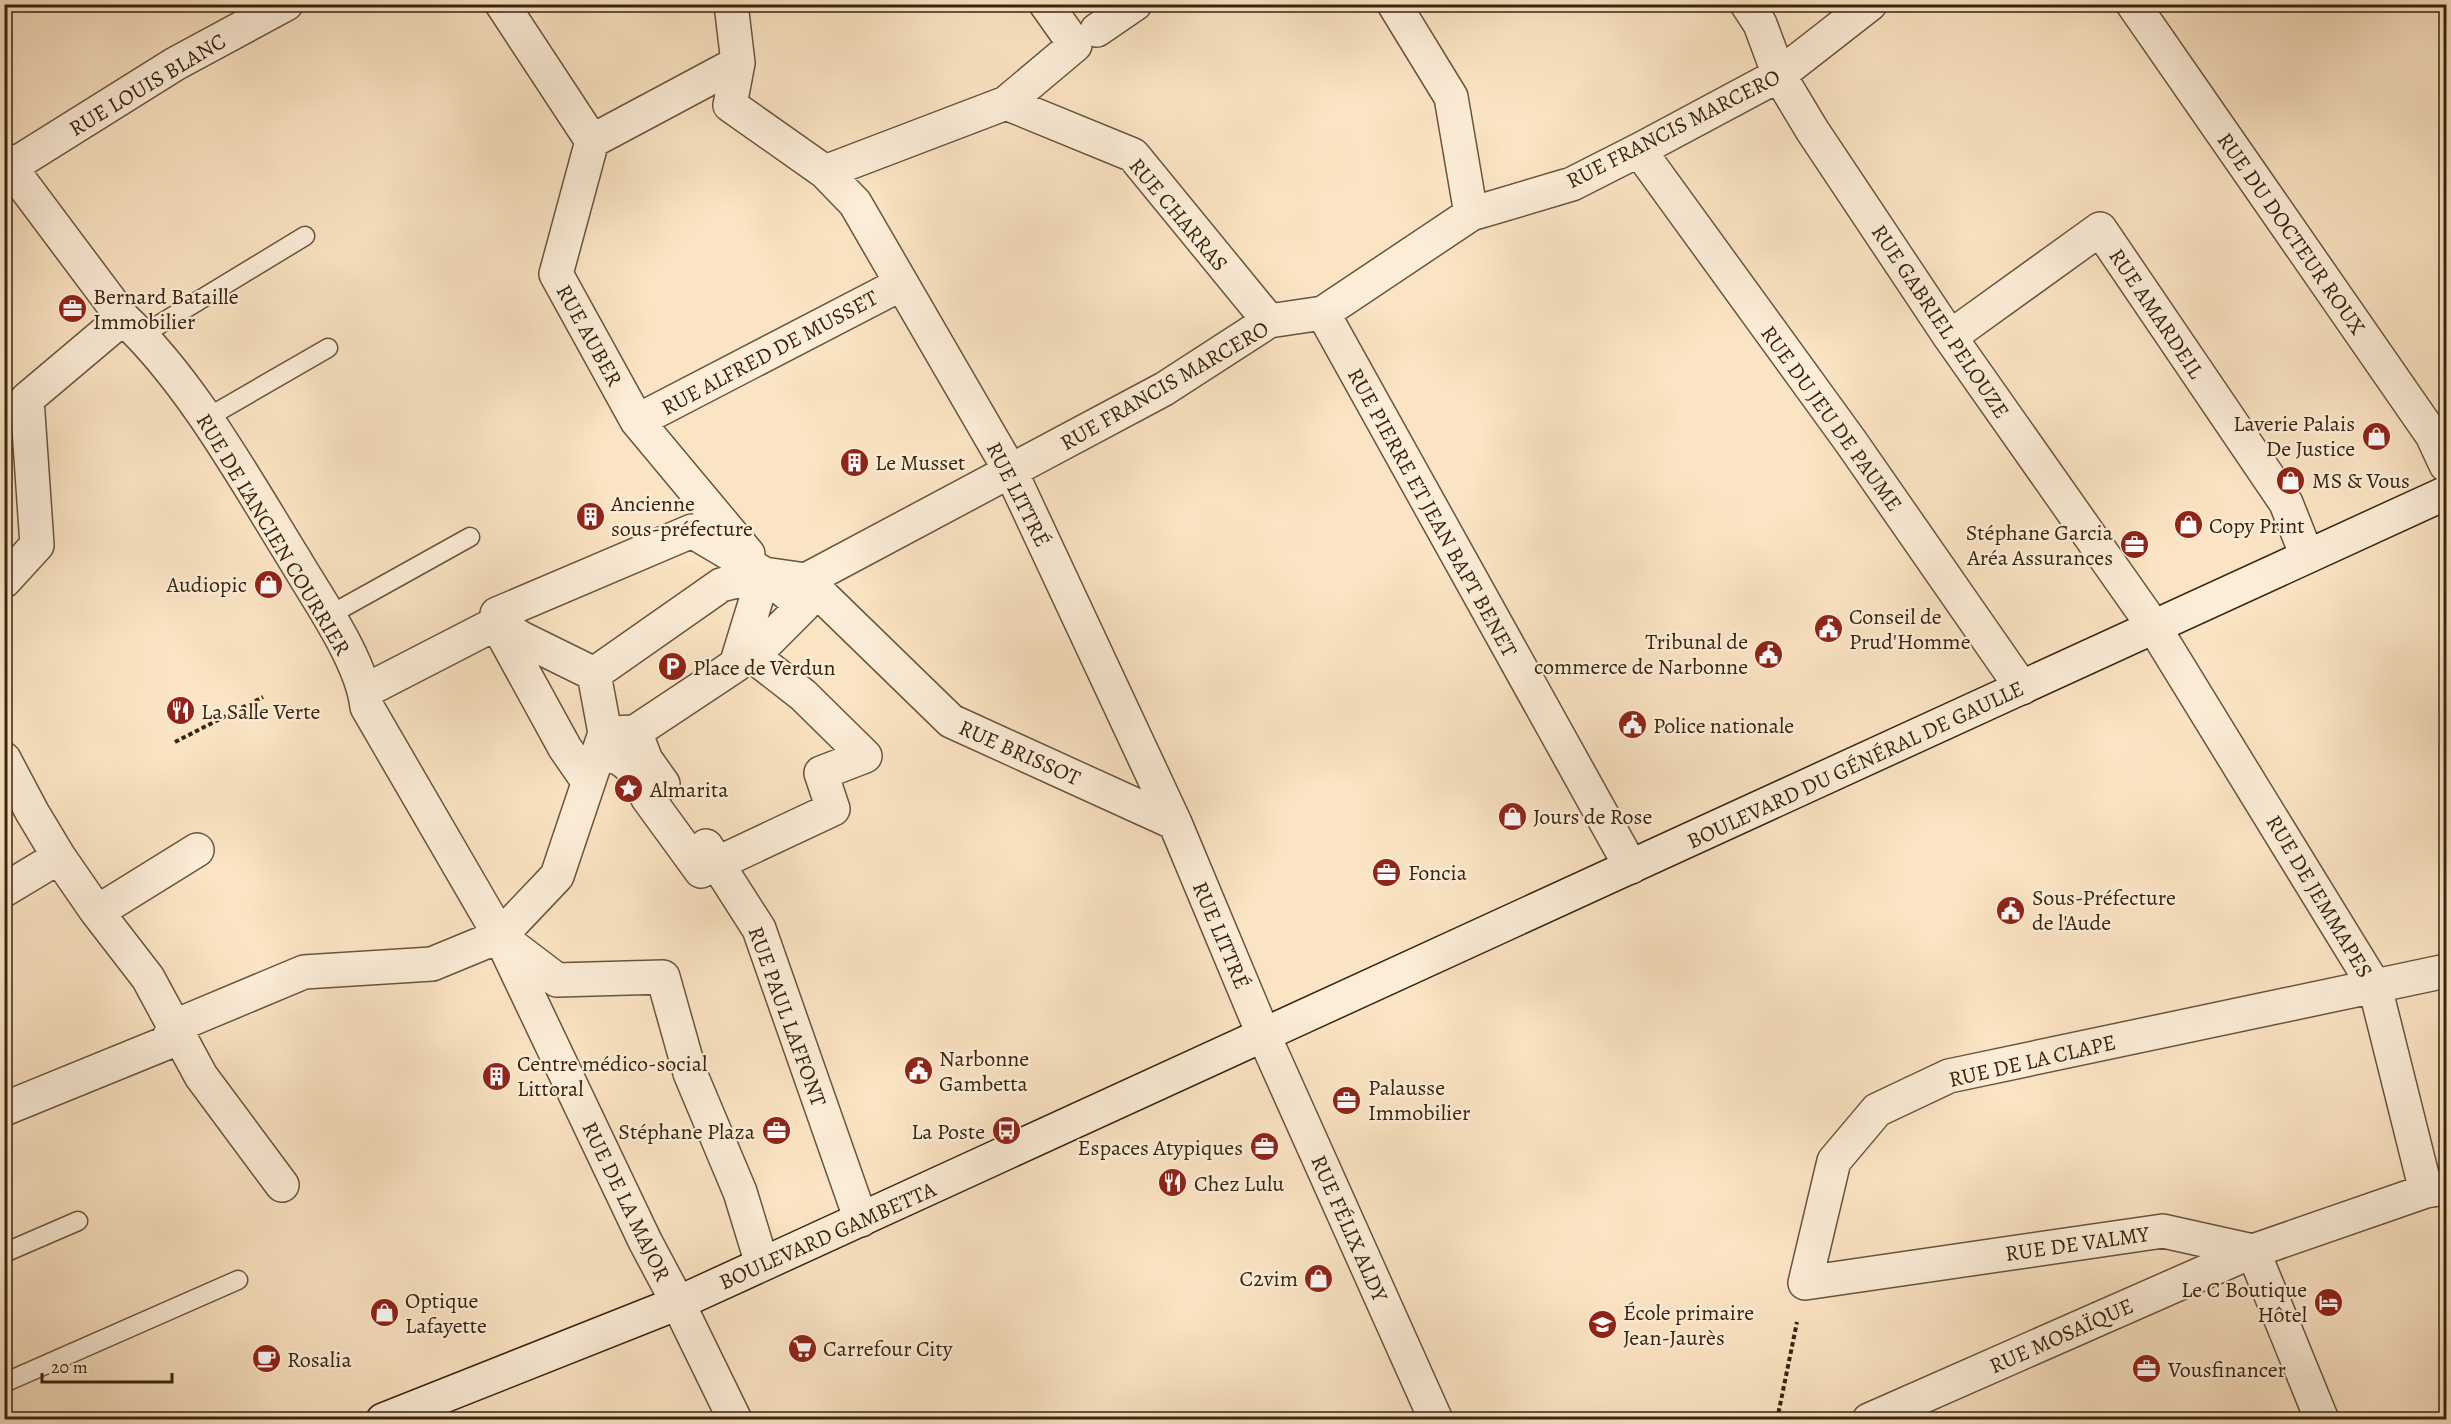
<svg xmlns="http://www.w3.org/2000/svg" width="2451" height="1424" font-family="Alegreya,serif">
<rect width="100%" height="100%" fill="#fbe4c3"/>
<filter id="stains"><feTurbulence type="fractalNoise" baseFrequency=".00333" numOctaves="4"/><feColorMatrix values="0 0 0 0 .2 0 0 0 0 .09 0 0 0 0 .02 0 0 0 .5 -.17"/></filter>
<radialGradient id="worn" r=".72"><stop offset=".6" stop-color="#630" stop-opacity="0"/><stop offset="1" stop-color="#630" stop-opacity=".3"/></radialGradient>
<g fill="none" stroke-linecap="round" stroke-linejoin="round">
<defs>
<path id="lane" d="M142 335 305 236
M205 419 328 348
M328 616 470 537
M4 1253 78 1221
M4 1383 238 1280"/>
<path id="street" d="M502 4 592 141 556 274 637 421 748 554
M731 4 738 63 730 105 825 172 855 203 1011 472 1175 823 1264 1036 1436 1420
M1394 4 1451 97 1471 214
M1747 4 1760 24 1779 75 1812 130 1950 337 2154 627 2375 987 2426 1191
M2133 4 2432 435 2446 465
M1097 30 1135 4
M1006 103 1075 45 1046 4
M592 141 738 63
M1639 150 1851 442 2022 688
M4 159 123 318C191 381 246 481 295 560 319 601 362 661 367 707L500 936 645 1241 678 1303 735 1420
M4 171 175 64 286 4
M825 172 1006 103 1133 155 1269 321
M1323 313 1631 867
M1950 337 2100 229 2286 503 2307 556
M637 421 901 284
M692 531 764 574 803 606 753 656 803 695 865 756 821 773 833 809 701 871 647 797 650 792C636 773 624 752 598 754L583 774 565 748 503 635 504 620 497 614Z
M806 580 951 721 1175 823
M4 581 37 545 27 399 123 318
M365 691 497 623 521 638 594 674
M635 732 646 760 663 784
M613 733 635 732 736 665 764 574
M4 759 32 812 59 857 97 912 148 978 201 1076 282 1185
M706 846 759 929 861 1220
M4 890 59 857
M97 912 197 850
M503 939 557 980 663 977 690 1073 740 1192 762 1264
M2446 971 1949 1076 1877 1110 1834 1161 1805 1283 2163 1231 2253 1251 2426 1191 2446 1188
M4 1109 166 1043 175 1026 304 972 432 964 500 936 557 876 605 733 594 674 721 585 764 574 806 580 1164 389 1269 321 1323 313 1471 214 1572 184 1639 150 1779 75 1870 4
M1869 1420 2253 1251 2322 1420"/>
<path id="secondary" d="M383 1420 678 1303 2446 493"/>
</defs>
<use href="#lane" stroke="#69543d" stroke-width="21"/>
<use href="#street" stroke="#69543d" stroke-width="36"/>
<use href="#secondary" stroke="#382410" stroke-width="36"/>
<path stroke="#382410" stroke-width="4" stroke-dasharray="4.5 3" stroke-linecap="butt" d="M175 742 263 697
M1777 1420 1797 1322"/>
<use href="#lane" stroke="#fcedd8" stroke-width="18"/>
<use href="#street" stroke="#fcedd8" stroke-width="33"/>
<use href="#secondary" stroke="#fcedd8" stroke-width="33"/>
</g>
<defs>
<symbol id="office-disc" viewBox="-11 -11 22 22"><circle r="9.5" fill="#8f2418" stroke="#fcedd8"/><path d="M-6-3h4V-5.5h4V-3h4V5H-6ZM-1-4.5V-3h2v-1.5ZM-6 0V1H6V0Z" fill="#fff"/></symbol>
<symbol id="shop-disc" viewBox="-11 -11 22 22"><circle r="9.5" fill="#8f2418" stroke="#fcedd8"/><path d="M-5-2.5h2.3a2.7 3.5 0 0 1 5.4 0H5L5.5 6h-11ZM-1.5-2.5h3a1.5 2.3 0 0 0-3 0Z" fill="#fff"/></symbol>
<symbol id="building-disc" viewBox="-11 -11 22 22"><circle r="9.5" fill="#8f2418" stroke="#fcedd8"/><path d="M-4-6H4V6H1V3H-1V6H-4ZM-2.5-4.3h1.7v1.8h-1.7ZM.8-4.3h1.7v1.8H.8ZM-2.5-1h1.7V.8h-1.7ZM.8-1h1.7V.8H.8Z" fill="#fff"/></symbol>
<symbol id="civic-disc" viewBox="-11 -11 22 22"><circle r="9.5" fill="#8f2418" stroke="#fcedd8"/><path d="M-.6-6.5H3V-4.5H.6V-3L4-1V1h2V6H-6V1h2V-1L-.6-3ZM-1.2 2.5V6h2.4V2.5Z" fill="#fff"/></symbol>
<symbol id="parking-disc" viewBox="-11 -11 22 22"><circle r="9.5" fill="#8f2418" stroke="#fcedd8"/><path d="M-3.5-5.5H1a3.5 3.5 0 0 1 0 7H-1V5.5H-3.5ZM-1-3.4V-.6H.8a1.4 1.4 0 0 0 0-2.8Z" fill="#fff"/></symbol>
<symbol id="restaurant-disc" viewBox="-11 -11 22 22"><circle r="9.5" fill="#8f2418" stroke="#fcedd8"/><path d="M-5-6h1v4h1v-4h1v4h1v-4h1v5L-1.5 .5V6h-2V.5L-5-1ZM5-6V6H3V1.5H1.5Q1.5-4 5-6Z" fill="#fff"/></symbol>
<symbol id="sight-disc" viewBox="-11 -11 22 22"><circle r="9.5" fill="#8f2418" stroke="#fcedd8"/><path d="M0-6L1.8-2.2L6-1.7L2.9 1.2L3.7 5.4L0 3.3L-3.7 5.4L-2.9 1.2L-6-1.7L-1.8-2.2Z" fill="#fff"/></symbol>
<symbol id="bus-disc" viewBox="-11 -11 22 22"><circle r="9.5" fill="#8f2418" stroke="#fcedd8"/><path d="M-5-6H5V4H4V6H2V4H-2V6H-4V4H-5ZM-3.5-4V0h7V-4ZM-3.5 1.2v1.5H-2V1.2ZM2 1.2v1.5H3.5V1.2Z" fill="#fff"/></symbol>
<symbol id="hotel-disc" viewBox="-11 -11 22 22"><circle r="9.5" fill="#8f2418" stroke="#fcedd8"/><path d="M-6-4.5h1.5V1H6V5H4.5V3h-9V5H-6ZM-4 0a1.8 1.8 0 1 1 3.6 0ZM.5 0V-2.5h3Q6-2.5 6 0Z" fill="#fff"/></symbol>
<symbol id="school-disc" viewBox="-11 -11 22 22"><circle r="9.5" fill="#8f2418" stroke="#fcedd8"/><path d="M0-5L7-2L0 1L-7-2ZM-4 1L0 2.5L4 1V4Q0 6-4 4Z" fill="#fff"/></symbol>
<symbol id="supermarket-disc" viewBox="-11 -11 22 22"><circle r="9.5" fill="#8f2418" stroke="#fcedd8"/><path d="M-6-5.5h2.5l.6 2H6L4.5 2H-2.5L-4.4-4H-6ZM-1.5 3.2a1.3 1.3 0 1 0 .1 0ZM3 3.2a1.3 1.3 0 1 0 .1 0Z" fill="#fff"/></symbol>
<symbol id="cafe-disc" viewBox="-11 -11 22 22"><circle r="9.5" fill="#8f2418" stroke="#fcedd8"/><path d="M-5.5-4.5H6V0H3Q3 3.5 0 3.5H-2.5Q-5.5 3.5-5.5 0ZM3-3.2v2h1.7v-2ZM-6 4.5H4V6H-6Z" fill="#fff"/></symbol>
</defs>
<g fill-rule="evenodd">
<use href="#office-disc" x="56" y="292" width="33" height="33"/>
<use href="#shop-disc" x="2360" y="420" width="33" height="33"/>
<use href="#building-disc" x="838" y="446" width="33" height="33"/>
<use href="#shop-disc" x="2274" y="464" width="33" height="33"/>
<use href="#building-disc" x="574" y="500" width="33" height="33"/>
<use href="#shop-disc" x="2172" y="508" width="33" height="33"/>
<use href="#office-disc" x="2118" y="528" width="33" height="33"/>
<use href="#shop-disc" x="252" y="568" width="33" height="33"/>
<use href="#civic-disc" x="1812" y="612" width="33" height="33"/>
<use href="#civic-disc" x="1752" y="638" width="33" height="33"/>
<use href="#parking-disc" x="656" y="650" width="33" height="33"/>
<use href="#restaurant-disc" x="164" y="694" width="33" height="33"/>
<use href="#civic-disc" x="1616" y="708" width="33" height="33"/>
<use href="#sight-disc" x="612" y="772" width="33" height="33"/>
<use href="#shop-disc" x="1496" y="800" width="33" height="33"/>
<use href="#office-disc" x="1370" y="856" width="33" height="33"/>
<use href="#civic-disc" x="1994" y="894" width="33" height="33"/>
<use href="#civic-disc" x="902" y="1054" width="33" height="33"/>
<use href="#building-disc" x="480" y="1060" width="33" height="33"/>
<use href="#office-disc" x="1330" y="1084" width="33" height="33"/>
<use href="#office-disc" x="760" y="1114" width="33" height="33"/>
<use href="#bus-disc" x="990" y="1114" width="33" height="33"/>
<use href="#office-disc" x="1248" y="1130" width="33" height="33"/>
<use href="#restaurant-disc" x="1156" y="1166" width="33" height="33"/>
<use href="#shop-disc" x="1302" y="1262" width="33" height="33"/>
<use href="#hotel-disc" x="2312" y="1286" width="33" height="33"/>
<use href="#shop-disc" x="368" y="1296" width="33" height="33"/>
<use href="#school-disc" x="1586" y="1308" width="33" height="33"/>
<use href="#supermarket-disc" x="786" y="1332" width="33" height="33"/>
<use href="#cafe-disc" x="250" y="1342" width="33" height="33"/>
<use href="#office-disc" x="2130" y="1352" width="33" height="33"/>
</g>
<g text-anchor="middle" stroke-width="4.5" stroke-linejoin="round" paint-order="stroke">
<g font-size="22" fill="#382410" stroke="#fcedd8">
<text transform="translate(147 84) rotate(-31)" y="8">RUE LOUIS BLANC</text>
<text transform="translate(1673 128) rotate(-27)" y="8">RUE FRANCIS MARCERO</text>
<text transform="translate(1179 214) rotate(50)" y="8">RUE CHARRAS</text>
<text transform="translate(2292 233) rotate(55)" y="8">RUE DU DOCTEUR ROUX</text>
<text transform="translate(2157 313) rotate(56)" y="8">RUE AMARDEIL</text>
<text transform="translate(1941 321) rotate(56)" y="8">RUE GABRIEL PELOUZE</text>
<text transform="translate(590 335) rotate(61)" y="8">RUE AUBER</text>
<text transform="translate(769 352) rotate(-28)" y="8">RUE ALFRED DE MUSSET</text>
<text transform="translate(1164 385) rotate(-30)" y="8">RUE FRANCIS MARCERO</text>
<text transform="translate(1832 418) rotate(54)" y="8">RUE DU JEU DE PAUME</text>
<text transform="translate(1019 494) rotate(63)" y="8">RUE LITTRÉ</text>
<text transform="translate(1433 512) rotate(61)" y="8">RUE PIERRE ET JEAN BAPT BENET</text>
<text transform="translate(274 534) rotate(59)" y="8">RUE DE L'ANCIEN COURRIER</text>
<text transform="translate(1020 752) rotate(24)" y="8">RUE BRISSOT</text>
<text transform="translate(1855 764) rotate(-25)" y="8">BOULEVARD DU GÉNÉRAL DE GAULLE</text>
<text transform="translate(2320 896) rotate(59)" y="8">RUE DE JEMMAPES</text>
<text transform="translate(1222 935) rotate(67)" y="8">RUE LITTRÉ</text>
<text transform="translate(788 1016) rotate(70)" y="8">RUE PAUL LAFFONT</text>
<text transform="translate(2032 1060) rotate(-13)" y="8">RUE DE LA CLAPE</text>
<text transform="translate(627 1201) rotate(64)" y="8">RUE DE LA MAJOR</text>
<text transform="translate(1350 1228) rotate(66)" y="8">RUE FÉLIX ALDY</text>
<text transform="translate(827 1235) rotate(-24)" y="8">BOULEVARD GAMBETTA</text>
<text transform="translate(2077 1243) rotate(-8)" y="8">RUE DE VALMY</text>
<text transform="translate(2061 1335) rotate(-24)" y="8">RUE MOSAÏQUE</text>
</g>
<g font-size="22" fill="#382410" stroke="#fcedd8" text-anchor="start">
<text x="93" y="304">Bernard Bataille<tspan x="93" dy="25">Immobilier</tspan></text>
<text x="2355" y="431" text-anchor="end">Laverie Palais<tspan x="2355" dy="25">De Justice</tspan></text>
<text x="875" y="470">Le Musset</text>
<text x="2312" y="488">MS &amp; Vous</text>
<text x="611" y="511">Ancienne<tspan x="611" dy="25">sous-préfecture</tspan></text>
<text x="2209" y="533">Copy Print</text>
<text x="2113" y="540" text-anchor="end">Stéphane Garcia<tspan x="2113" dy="25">Aréa Assurances</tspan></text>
<text x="247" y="592" text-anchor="end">Audiopic</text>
<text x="1849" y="624">Conseil de<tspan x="1849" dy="25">Prud'Homme</tspan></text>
<text x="1748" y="649" text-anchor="end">Tribunal de<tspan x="1748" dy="25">commerce de Narbonne</tspan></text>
<text x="693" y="675">Place de Verdun</text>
<text x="201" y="719">La Salle Verte</text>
<text x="1653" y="733">Police nationale</text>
<text x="650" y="797">Almarita</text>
<text x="1533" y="824">Jours de Rose</text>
<text x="1408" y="880">Foncia</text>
<text x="2032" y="905">Sous-Préfecture<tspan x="2032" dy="25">de l'Aude</tspan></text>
<text x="939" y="1066">Narbonne<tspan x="939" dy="25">Gambetta</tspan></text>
<text x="517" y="1071">Centre médico-social<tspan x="517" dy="25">Littoral</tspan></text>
<text x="1368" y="1095">Palausse<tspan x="1368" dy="25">Immobilier</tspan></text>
<text x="755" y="1139" text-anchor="end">Stéphane Plaza</text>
<text x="985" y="1139" text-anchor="end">La Poste</text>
<text x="1243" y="1155" text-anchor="end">Espaces Atypiques</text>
<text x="1194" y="1191">Chez Lulu</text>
<text x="1298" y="1286" text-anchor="end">C2vim</text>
<text x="2307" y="1297" text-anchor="end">Le C Boutique<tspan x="2307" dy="25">Hôtel</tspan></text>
<text x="405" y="1308">Optique<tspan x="405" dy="25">Lafayette</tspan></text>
<text x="1623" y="1320">École primaire<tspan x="1623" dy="25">Jean-Jaurès</tspan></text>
<text x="823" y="1356">Carrefour City</text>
<text x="287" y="1367">Rosalia</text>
<text x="2168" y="1377">Vousfinancer</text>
</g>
</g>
<rect width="2451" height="1424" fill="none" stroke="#fbe4c3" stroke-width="24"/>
<rect x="6" y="6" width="2439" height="1412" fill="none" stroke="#382410" stroke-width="3"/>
<rect x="12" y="12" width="2427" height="1400" fill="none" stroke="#382410" stroke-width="1.5"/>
<path d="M42 1373v9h130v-9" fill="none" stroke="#382410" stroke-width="3"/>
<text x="51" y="1373" font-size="18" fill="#382410" stroke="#fcedd8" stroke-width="4.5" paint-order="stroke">20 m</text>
<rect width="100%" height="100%" filter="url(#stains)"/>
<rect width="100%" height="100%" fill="url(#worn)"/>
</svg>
